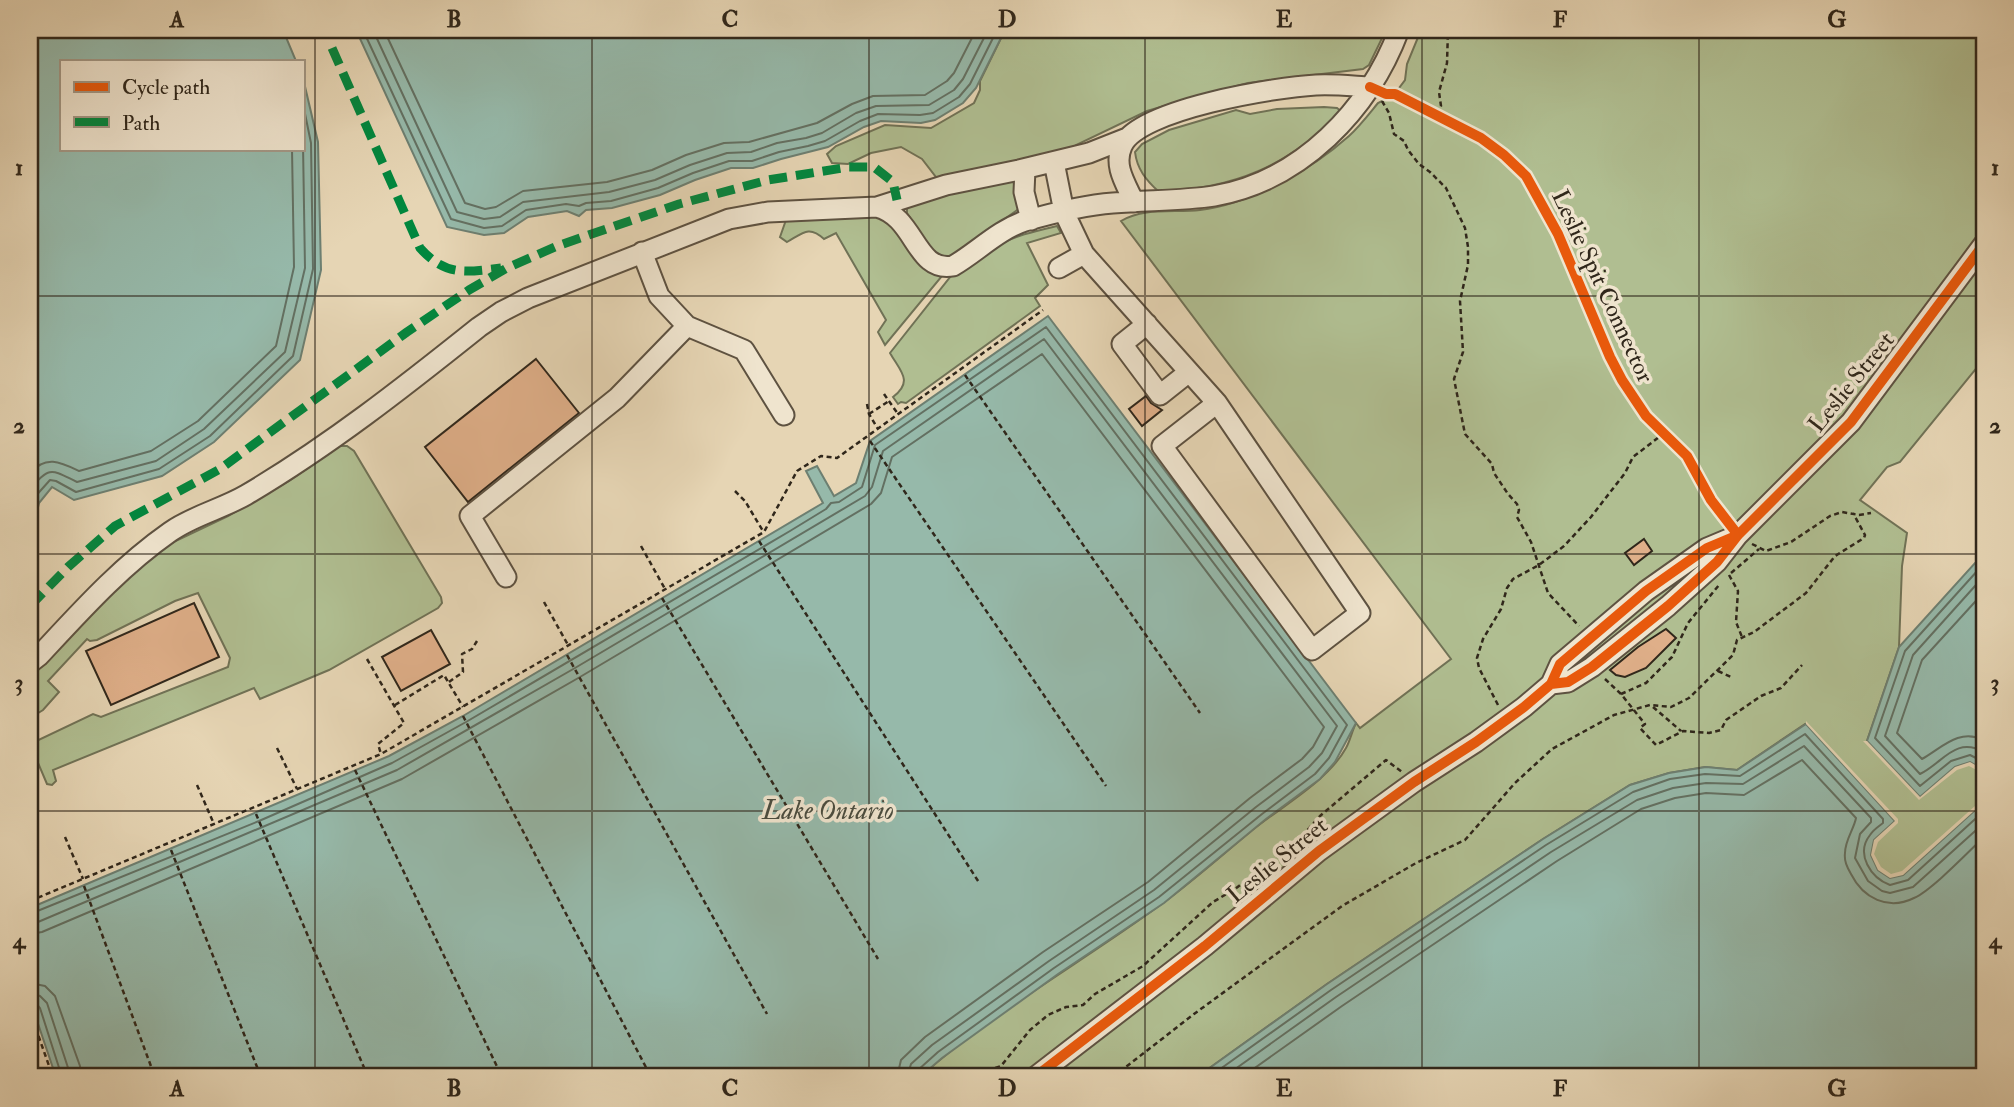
<svg xmlns="http://www.w3.org/2000/svg" width="2014" height="1107" font-family="'IM FELL Double Pica',serif">
<rect width="100%" height="100%" fill="#e6d5b4"/>
<filter id="stains"><feTurbulence type="fractalNoise" baseFrequency=".00286" numOctaves="4"/><feColorMatrix values="0 0 0 0 .2 0 0 0 0 .09 0 0 0 0 .02 0 0 0 .5 -.17"/></filter>
<radialGradient id="worn" r=".72"><stop offset=".6" stop-color="#630" stop-opacity="0"/><stop offset="1" stop-color="#630" stop-opacity=".3"/></radialGradient>
<path fill="#b0be91" stroke="#707256" stroke-width="2" d="M1005 30H1386L1369 65 1363 69 1248 83 1202 95 1147 111 1076 145 1063 155 951 180 936 177 922 159 901 147 871 153 848 164 832 163 827 154 836 146 885 125 931 128 974 103 980 90V81Z
M1421 30H1984V359L1900 462 1887 467 1860 500 1907 533 1902 566 1899 647 1867 741 1920 797 1955 767 1970 762 1984 770V802L1903 875 1890 878 1878 870 1871 855 1874 840 1895 821 1805 724 1737 770 1705 767 1669 773 1630 785 1543 839 1327 984 1197 1077H920C994 1011 1083 962 1163 903 1193 881 1221 856 1250 832 1279 808 1328 781 1346 748 1350 741 1352 731 1356 723L1360 728 1451 659 1121 221C1144 207 1174 213 1200 210 1251 204 1311 170 1349 136 1360 126 1369 114 1378 103L1384 100H1390L1405 80 1407 64Z
M1324 107 1337 108 1342 112C1289 165 1234 190 1158 191 1146 180 1137 169 1135 152L1142 144 1169 130 1236 110 1250 114 1277 109Z
M1019 178 1020 208 949 259 942 260 931 251 907 213V207L917 200Z
M874 216C906 227 911 265 942 276L885 345 878 332 886 320 836 233 824 239C809 225 803 233 787 242L780 237 786 220Z
M1057 226 1061 233 1027 243 1048 285 1035 298 1040 306 906 403 901 402 898 404 893 397C914 381 900 371 890 353L951 276C971 271 981 254 998 245 1017 235 1036 231 1057 226Z
M340 446H347L354 451 441 597 442 603 438 608 329 670 260 699 254 688 53 770 56 781 52 785 47 784 30 744 93 714 101 717 228 667 230 658 198 593 175 601 97 640 90 641 87 639 48 681 59 692 43 710 30 718V672L116 586 165 546 228 516 289 481Z"/>
<path fill="#96b9aa" stroke="#6d7f71" stroke-width="2" d="M30 30H283L296 61H61V149H303V78L318 142 321 270 300 360 214 442 162 476 74 500 52 487 39 503 30 541Z
M356 30H1005L976 88 963 103 935 120 921 123 881 121 864 127 828 147 781 159 753 168H731L695 180 660 195 612 208 586 210 579 216 567 211 528 217 504 233 484 235 447 227Z
M1048 316 1356 723 1335 762 1320 779 1266 819 1164 903 1058 974 942 1058 920 1077H56L30 1000V908L389 756 463 716 823 503 806 471 817 466 834 496 856 483 870 441Z
M1984 559V770L1970 762 1955 767 1920 797 1867 741 1899 647 1975 563Z
M1806 724 1895 821 1874 840 1871 855 1878 870 1890 878 1903 875 1984 802V1077H1197L1327 984 1543 839 1630 785 1669 773 1706 767 1737 770Z"/>
<path fill="#e6d5b4" d="M1806 721 1898 819V823L1878 842 1874 854 1881 867 1891 874 1902 871 1984 798V802L1903 875 1890 878 1878 870 1871 855 1874 840 1895 821 1806 724Z
M1863 741H1867L1920 797 1955 767 1970 762 1984 770V774L1969 766 1957 770 1919 800Z"/>
<g fill="none" stroke-linecap="round" stroke-linejoin="round">
<path stroke="#637062" stroke-width="2" d="M363 30 451 219 484 228 502 226 526 210 566 204 579 206 586 203 611 201 658 188 693 173 729 161H752L779 152 808 146 825 141 860 121 878 114 920 115 933 113 959 97 970 84 997 30
M373 30 457 212 484 219 500 217 523 202 609 192 655 180 690 165 727 153 751 152 777 143 806 138 822 133 856 113 876 106 929 105 954 90 963 79 988 30
M384 30 465 203 485 209 496 207 523 191 607 182 652 170 686 155 724 143 749 142 817 123 852 104 873 96 925 95 947 81 954 73 976 30
M30 473C46 455 60 462 79 471L151 451 198 421 276 346 294 267 292 149
M30 489C50 465 52 470 77 482L156 461 204 429 285 352 305 268 303 144
M30 511 33 499 50 480 56 481 76 492 159 469 210 436 293 356 313 269 311 143 303 104
M1984 567 1979 569 1905 651 1875 738 1920 786 1951 761 1970 755 1984 762
M1984 576 1913 655 1885 736 1920 774C1943 763 1955 736 1984 752
M1984 592 1922 660 1897 733 1922 759C1942 748 1958 728 1984 740
M30 914 259 821 392 763 466 722 790 531 826 509 831 503 839 502 862 487 875 445 1046 327 1347 725 1329 758 1315 774 1262 814 1159 897 1054 968 938 1052 918 1070 916 1077
M30 923 38 922 397 770 575 668 865 496 872 487 883 451 1044 339 1337 726 1322 753 1309 767 1256 807 1154 890 1049 961 932 1045 911 1064 907 1077
M30 934 42 932 402 779 580 677 871 504 881 493 892 457 1042 354 1324 727 1313 747 1302 759 1250 798 1148 882 1043 952 925 1037 901 1060 897 1077
M30 983 45 986 55 996 80 1066 81 1077
M30 993 40 996 47 1003 71 1077
M30 1002 36 1003 40 1008 62 1077
M1209 1077 1331 990 1546 845 1633 792 1670 779 1705 774 1740 776 1805 734 1883 819V823C1879 826 1873 830 1870 835 1855 854 1871 878 1890 885L1908 880 1984 811
M1224 1077 1336 997 1551 852 1637 800 1673 788 1706 783 1743 784 1804 746 1871 818V822L1860 834 1855 858 1868 881 1882 891 1890 893 1913 887 1984 823
M1242 1077 1342 1006 1557 861 1641 809 1675 798 1706 793 1744 795 1802 760 1856 818C1854 829 1845 840 1845 853 1844 861 1847 867 1851 874 1863 898 1888 911 1914 898 1932 890 1968 852 1984 837"/>
</g>
<path fill="#dfaf89" stroke="#30271b" stroke-width="2" d="M536 359 579 413 468 502 425 447Z
M1146 396 1151 403 1162 410 1142 426 1129 409Z
M1644 539 1652 551 1634 565 1625 553Z
M194 603 219 657 111 705 86 651Z
M1666 629 1676 638 1646 668 1625 677 1616 675 1610 670 1638 647Z
M431 630 450 664 401 691 382 657Z"/>
<g fill="none" stroke-linecap="round" stroke-linejoin="round">
<defs>
<path id="minor" d="M1054 162 1064 212 1084 254 1217 403 1360 613 1312 650 1162 446 1217 403
M1025 169 1024 192 1031 220
M1134 202C1126 184 1113 166 1122 146 1138 109 1277 87 1316 85 1334 84 1352 86 1370 87
M877 207 946 185 1019 170 1089 153 1127 138
M642 252 659 296 687 326 744 350 784 415
M1059 268 1084 254
M1147 324 1122 344 1160 395 1189 372
M506 577 470 516 617 398 687 326
M30 663 39 656C80 612 120 567 170 532 192 516 222 509 246 495 329 446 404 387 479 327L501 312 528 298 729 219 768 212 877 207C916 217 915 273 953 266 977 252 998 230 1025 221 1053 213 1084 205 1113 203 1147 200 1181 201 1214 196 1301 181 1369 110 1399 30
M1551 684 1568 682 1592 667 1668 606 1717 562 1738 535 1851 422 1984 244
M1035 1077 1205 946 1319 851 1414 782 1476 742 1524 707 1551 684 1560 664 1646 591 1707 548 1738 535"/>
</defs>
<use href="#minor" stroke="#5e5241" stroke-width="23"/>
<path stroke="#30271b" stroke-width="2.5" stroke-dasharray="5 3.5" stroke-linecap="butt" d="M1382 101 1389 113 1394 134 1404 141 1408 150 1419 164 1430 172 1446 188 1465 228 1468 247V265L1460 301 1463 352 1454 379 1465 434 1492 464 1494 473 1508 494 1517 504 1519 510 1517 517 1531 542 1548 593 1579 626
M1437 114 1441 106 1439 92 1447 63 1448 30
M965 375 1200 713
M884 394 898 414
M867 404 869 414 878 429
M869 414 889 401
M870 441 1106 786
M735 491 745 501 763 531
M759 541 980 884
M1752 544 1766 551 1791 542 1830 516 1842 512 1859 515 1871 513
M641 546 665 589
M1731 573 1759 549
M1729 575 1738 591 1736 622 1742 637
M662 598 878 959
M544 602 568 645
M567 655 767 1014
M367 659 404 723 378 744 381 754
M1718 671 1731 677
M1605 679 1621 694 1645 724 1640 728 1656 745 1683 731 1709 733 1721 730 1726 720 1761 696 1781 688 1802 665
M449 682 463 672 462 654 472 649 477 641
M1621 694 1646 683 1672 657 1688 623 1719 585
M395 705 444 675 463 707
M1498 705 1479 668 1477 658 1483 639 1501 609 1507 588 1513 579 1539 565 1564 546 1591 517 1625 473 1633 457 1663 434
M1653 707 1681 731
M463 716 651 1077
M277 748 297 789
M355 770 502 1077
M197 785 214 824
M256 814 368 1077
M65 837 83 879
M171 850 261 1077
M84 886 155 1077
M30 901 381 754 764 532 797 471 821 456 837 458 1043 310
M30 1012 53 1077
M981 1077 992 1069 1001 1066 1030 1030 1048 1015 1066 1007 1083 1005 1095 994 1143 966 1213 902 1235 889 1278 856 1287 853 1320 816 1386 760 1402 772
M1113 1077 1194 1014 1342 906 1416 863 1465 840 1515 783 1552 749 1614 715 1650 705 1671 707 1689 698 1733 655 1737 640 1754 632 1806 593 1835 556 1864 538 1865 535 1853 513"/>
<use href="#minor" stroke="#efe4ce" stroke-width="19"/>
<path stroke="#00873e" stroke-width="9" stroke-dasharray="18 9" stroke-linecap="butt" d="M332 48 420 248C446 277 466 272 501 268
M30 606 68 567 115 526 220 469 407 332 469 290 507 268 557 246 679 204 768 180 849 167H874L893 182 897 200"/>
<defs>
<path id="cycleway" d="M1370 87 1386 94H1395L1481 138 1504 155 1526 176 1558 234 1610 357 1622 380 1646 416 1687 456 1711 500 1738 535
M1551 684 1568 682 1592 667 1668 606 1717 562 1738 535 1851 422 1984 244
M1035 1077 1205 946 1319 851 1414 782 1476 742 1524 707 1551 684 1560 664 1646 591 1707 548 1738 535"/>
</defs>
<use href="#cycleway" stroke="#efe4ce" stroke-width="15"/>
<use href="#cycleway" stroke="#e8590c" stroke-width="10"/>
</g>
<path fill="none" stroke="#30271b" stroke-width="2" stroke-opacity="0.55" d="M315 30V1077M592 30V1077M869 30V1077M1145 30V1077M1422 30V1077M1699 30V1077M30 296H1984M30 554H1984M30 811H1984"/>
<g text-anchor="middle" stroke-width="7" stroke-linejoin="round" paint-order="stroke">
<g font-size="24" fill="#30271b" stroke="#efe4ce">
<text transform="translate(1603 286) rotate(65)" y="8">Leslie Spit Connector</text>
<text transform="translate(1851 382) rotate(-51)" y="8">Leslie Street</text>
<text transform="translate(1277 860) rotate(-39)" y="8">Leslie Street</text>
</g>
<g font-size="26" font-style="italic" fill="#4a4c3f" stroke="#efe4ce">
<text x="828" y="819">Lake Ontario</text>
</g>
</g>
<rect width="2014" height="1107" fill="none" stroke="#e6d5b4" stroke-width="77"/>
<rect x="60" y="60" width="245" height="91" fill="#efe4ce" stroke="#a39886" stroke-width="2"/>
<rect x="74" y="82" width="35" height="10" fill="#e8590c" stroke="#a39886" stroke-width="2"/>
<text x="122" y="94" font-size="21" fill="#30271b">Cycle path</text>
<rect x="74" y="117" width="35" height="10" fill="#00873e" stroke="#a39886" stroke-width="2"/>
<text x="122" y="130" font-size="21" fill="#30271b">Path</text>
<rect x="38" y="38" width="1938" height="1030" fill="none" stroke="#30271b" stroke-width="2.5"/>
<g font-size="23" text-anchor="middle" font-weight="bold" fill="#30271b">
<text x="177" y="27">A</text>
<text x="454" y="27">B</text>
<text x="730" y="27">C</text>
<text x="1007" y="27">D</text>
<text x="1284" y="27">E</text>
<text x="1560" y="27">F</text>
<text x="1837" y="27">G</text>
<text x="19" y="175">1</text>
<text x="1995" y="175">1</text>
<text x="19" y="433">2</text>
<text x="1995" y="433">2</text>
<text x="19" y="690">3</text>
<text x="1995" y="690">3</text>
<text x="19" y="948">4</text>
<text x="1995" y="948">4</text>
<text x="177" y="1096">A</text>
<text x="454" y="1096">B</text>
<text x="730" y="1096">C</text>
<text x="1007" y="1096">D</text>
<text x="1284" y="1096">E</text>
<text x="1560" y="1096">F</text>
<text x="1837" y="1096">G</text>
</g>
<rect width="100%" height="100%" filter="url(#stains)"/>
<rect width="100%" height="100%" fill="url(#worn)"/>
</svg>
